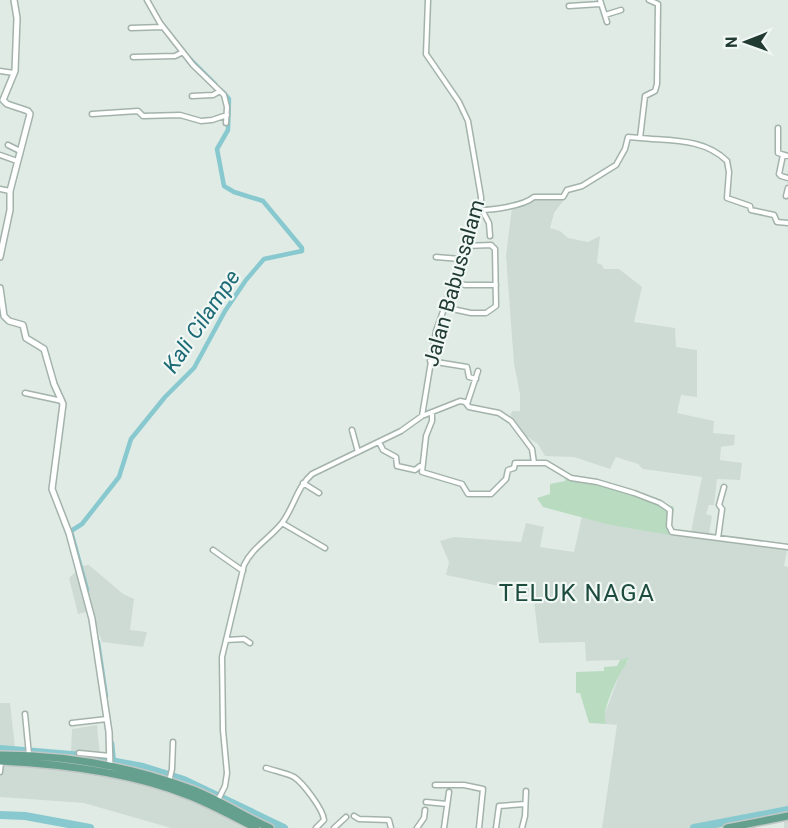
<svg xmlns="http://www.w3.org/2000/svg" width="788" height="828" font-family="Roboto,sans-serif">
<rect width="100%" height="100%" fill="#e0ebe5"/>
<path fill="#cedbd4" d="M534 198 564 200 554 213 550 228 560 231 568 238 588 242 600 236 597 263 602 265 604 269H619L642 287 634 322 675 328 676 347 697 350V397L681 395 677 413 714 421 713 433 735 435 734 445 721 447 720 460 742 463 740 480 717 479 714 505H709L706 514 712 516 709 534 701 533V539L787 550 784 566 788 567V828H784V822L753 828H602L617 725 606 724 603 719 620 673 628 661 627 657 620 660 586 661 585 642 539 643 533 593 446 575 449 562 440 541 454 537 521 542 526 523 544 527 540 547 574 552 582 516 610 525 690 537 702 477 643 469 638 464 616 457 610 469 574 457 545 456 538 444 523 434 510 414 513 411H520V394L514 364 506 256 512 207 522 206Z
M89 565 123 594 134 599 130 630 147 632 143 647 102 642 91 611 78 614 69 578 82 566Z
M0 703H10L15 747 71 752 72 729 97 725 100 756 167 770 205 787 287 828H171L84 803 0 797Z"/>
<path fill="#b9dcc1" d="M566 473 573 477 638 493 674 507 670 535 610 525 543 507 537 498 550 494V484L565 481Z
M628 657C628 664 623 668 620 674 614 685 601 714 606 724L589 723 580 693H576V672L604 671V667L617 666 620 660Z"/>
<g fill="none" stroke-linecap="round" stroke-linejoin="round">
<path stroke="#88c8cf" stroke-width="4.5" d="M187 56 215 84
M87 590 71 531 82 524 119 477 131 439 165 397 194 368 225 311 246 280 264 259 302 251V248L263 201 234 192 224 186 217 149 228 130 229 99 223 92
M98 642 106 696
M112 743 114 762"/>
<path stroke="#88c8cf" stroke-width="8" d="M0 749 83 756 143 767 184 780 284 828
M0 815 25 816 90 828
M694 828 788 810"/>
<defs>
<path id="minor" d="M147 0 160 23 193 65 224 95 227 107 226 123
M600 0 607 22
M569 6 600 4
M605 15 621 10
M131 28 163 27
M133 57 175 56 183 52
M0 71 14 73
M192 96 213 95 220 91
M92 114 138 111 143 116 180 115 201 121 212 120 227 115
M778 128V153L788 156
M640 138C670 141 704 138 727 161L729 172 727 198 750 206 751 210 774 215 777 222 788 223
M8 145 20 151
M0 155 17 161
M783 155 779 174 781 176 788 178
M0 189 10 191
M786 196 788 188
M479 210C494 210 523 206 534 197H563L567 190 582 186 616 165 625 149 628 137 640 138 645 96 655 91 657 84 658 4 649 0
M482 210 489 223 490 236
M436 257 460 259
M453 281 465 285H496
M443 307 471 313H486L496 306 495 249 491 245 465 246
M430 361 467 367 469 377 476 379
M25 393 62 401
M467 404 478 371
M432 412V421L426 436 422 472 462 484 468 494H491L506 479 508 470 514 468 515 463H534
M422 416 460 401 465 402 469 407 499 413 511 421 532 449 534 463H546L571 478 597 482 634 493 660 503 670 510 669 526 672 532 788 547
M352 430 358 452
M379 442 383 450 396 457 397 466 415 470 420 466
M303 483 319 493
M282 523 325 548
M718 538 722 509 719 505 724 487
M213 550 243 571
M226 640 244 639 250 643
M25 714 29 755
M72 723 107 719
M79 753 110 756
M266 768C275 771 286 773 294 777 303 783 323 809 324 820L316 828
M0 772 1 761
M169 782 172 769 173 742
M435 785H464L483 789 479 828
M217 802 225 786 227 773 223 730 222 657 244 565C252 548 270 538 282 523 294 507 297 487 312 474L401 431 422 416 436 331 481 205V197L468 121 459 102 426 54 428 0
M426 802 447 804
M354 816 359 819 389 820 391 828
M334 828 346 817
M417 828 424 818 425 810
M444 828 449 792
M496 828 499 806 525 804
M522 828 525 816 526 791"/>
<path id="tertiary" d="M0 257 10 210V191L30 114 28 111 7 104 3 100 15 71 17 18 14 0
M0 288 4 316 9 321 23 325 26 338 44 349 54 384 63 404 52 489 69 533 92 619 109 732 110 769"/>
<path id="primary" d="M0 755C64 755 131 767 191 789 218 799 243 816 270 828
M0 761C63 764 131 772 190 796 213 805 234 817 256 828
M727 828 788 816"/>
</defs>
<use href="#minor" stroke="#a3b3ac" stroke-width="7"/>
<use href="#tertiary" stroke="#a3b3ac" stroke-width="8"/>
<use href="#primary" stroke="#c1c8c6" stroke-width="10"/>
<use href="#minor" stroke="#fff" stroke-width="4"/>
<use href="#tertiary" stroke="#fff" stroke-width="5"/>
<use href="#primary" stroke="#65a08e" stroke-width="7"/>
</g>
<g text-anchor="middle" stroke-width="4.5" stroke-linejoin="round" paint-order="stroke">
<g font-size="21" fill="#213b33" stroke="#f0f7f4">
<text transform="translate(454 283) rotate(-74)" y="7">Jalan Babussalam</text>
</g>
<g font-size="22" font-style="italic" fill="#1c6b76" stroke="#f0f7f4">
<text transform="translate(201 321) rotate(-56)" y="8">Kali Cilampe</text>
</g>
<g font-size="24" letter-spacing="1.5" fill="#1d4c3f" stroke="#f0f7f4">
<text x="577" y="601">TELUK NAGA</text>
</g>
</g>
<g transform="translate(746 42) rotate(269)" stroke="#f0f7f4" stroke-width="4.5" paint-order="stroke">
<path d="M0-4.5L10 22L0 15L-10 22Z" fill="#213b33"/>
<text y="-9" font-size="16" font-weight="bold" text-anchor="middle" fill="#213b33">N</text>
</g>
</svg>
